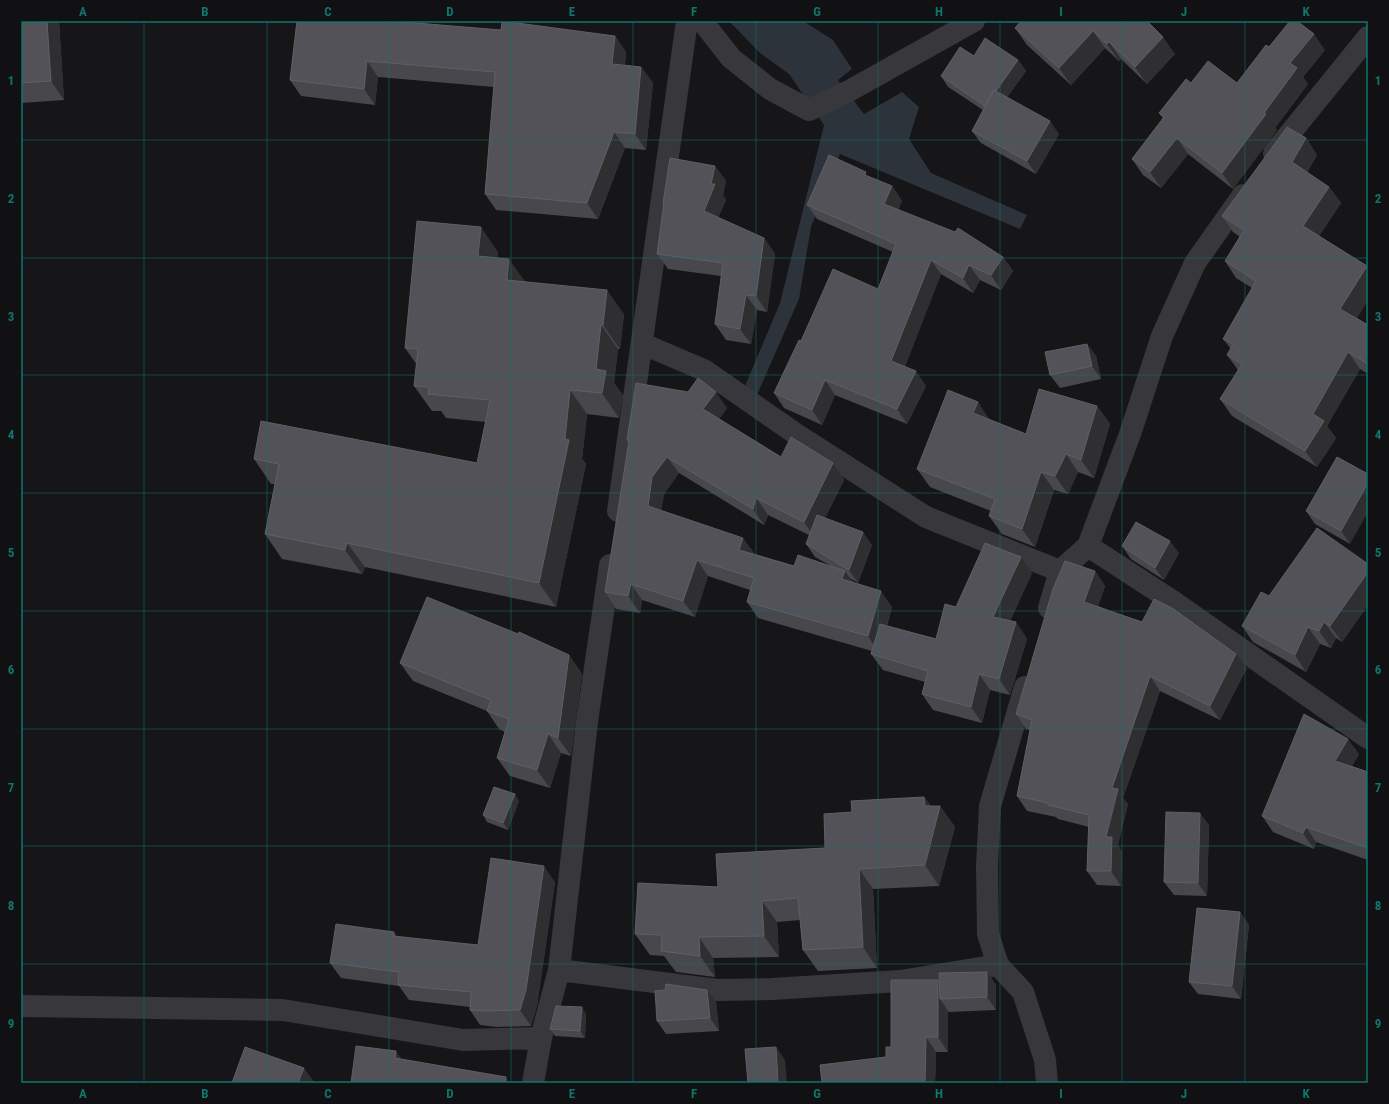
<svg xmlns="http://www.w3.org/2000/svg" width="1389" height="1104" font-family="'Roboto Condensed',sans-serif">
<rect width="100%" height="100%" fill="#161517"/>
<path fill="#2c333b" d="M729 21H803L833 40 852 69 838 80 864 114 902 92 919 107 909 139 931 173 1027 215 1020 229 840 154 811 227 799 299 757 395 745 386 780 303 824 125 789 74 760 53Z"/>
<g fill="none" stroke-linecap="round" stroke-linejoin="round">
<path stroke="#37373c" stroke-width="22" d="M702 21 731 58 770 89 809 110 849 91 974 21
M1274 153 1368 37
M643 344 704 370 799 436 926 517 1060 571
M618 511 687 21
M1088 546 1174 602 1368 738
M1049 608 1060 571 1088 546 1130 434 1162 336 1195 263 1243 195
M1025 687 990 806 987 866 988 934 998 965 1023 992 1045 1060 1047 1083
M559 970 718 990 772 989 900 981 998 965
M21 1006 283 1010 463 1040 541 1038
M533 1083 541 1038 559 970 587 722 610 565"/>
</g>
<path fill="#47474c" fill-rule="evenodd" d="M21 21H59L64 100 21 103Z
M297 21 615 36 626 52 625 65 641 67 653 83 646 150 625 148 598 219 496 210 485 194 494 87 378 77 375 105 301 96 290 80Z
M1147 21 1175 54 1147 84 1121 59 1119 61 1105 48 1071 85 1027 45 1015 28Z
M1269 47 1325 50 1303 77 1308 84 1275 128 1277 130 1233 189 1188 154 1161 188 1143 175 1132 159 1163 118 1159 113 1191 83H1237Z
M974 56 1018 60 1026 71 1007 97 1059 134 1036 174 981 143 972 131 983 110 948 87 941 76Z
M1306 138 1317 155 1307 172 1329 187 1341 203 1319 236 1367 266 1368 268V300L1357 318 1368 325V374L1360 369 1327 426 1336 438 1317 467 1232 416 1220 399 1238 370 1227 355 1231 349 1223 339 1252 288 1236 278 1225 261 1240 237 1233 232 1222 216Z
M715 166 726 181 723 195 726 200 718 218 764 238 775 254 767 312 757 310 751 344 726 340 715 324 721 276 668 269 657 254 664 205 663 203Z
M869 177 892 186 902 201 898 210 1003 257 1013 271 1001 290 980 280 973 293 941 274 905 366 926 386 907 424 835 395 822 425 784 408 774 393 801 341 878 289 893 252 817 219 807 205Z
M498 252 497 258 525 282 624 314 620 349H618L614 383 623 395 619 418 587 414 582 459 586 464 556 607 365 567 362 574 282 559 265 534 275 484H271L254 459 477 463 486 422 446 418 441 411H432L414 386 417 365 405 348Z
M1087 344 1096 356 1101 379 1060 388 1050 375Z
M688 392 727 408 719 419 781 457 833 463 844 480 825 518 872 545 858 583 850 578 853 582 892 607 887 626 936 639 956 607 1032 573 1010 621 1016 622 1027 639 1010 695 990 690 982 723 933 710 922 694 925 682 883 670 871 654 872 651 758 618 747 602 750 590 708 576 695 617 642 600 640 613 616 609 605 592 629 442 627 440ZM679 473 764 525 768 515 809 535 806 544 815 557 831 566H794L755 554 661 511 664 494Z
M1097 406 1110 424 1094 478 1078 472 1068 494 1054 490 1035 547 1002 534 989 516 991 511 930 487 917 469 990 420 1026 434Z
M1337 457 1350 544 1315 524 1306 511Z
M1122 546 1179 553 1164 580 1131 559Z
M1368 564V605L1342 642 1336 638 1331 648 1320 644 1306 672 1253 642 1242 626 1269 596Z
M1095 571 1105 586 1098 606 1247 668 1220 720 1160 691 1123 798 1128 804 1118 845 1122 852 1121 886 1097 885 1087 871 1089 827 1058 819 1056 817 1027 811 1017 796 1030 730 1026 729 1016 714Z
M569 655 582 674 571 756 561 753 550 788 510 776 497 758 505 732 499 729 487 711 413 681 400 663Z
M1359 754 1352 766 1368 772V860L1316 842 1314 849 1273 832 1262 816Z
M924 797 931 806H940L955 827 939 886 873 889 877 968 818 971 803 950 800 920 777 922 779 957 713 958 715 977 676 972 664 956 650 955 635 934 718 887 825 848 852 812Z
M519 801 508 830 487 822 483 815Z
M1209 825 1207 896 1174 895 1164 882Z
M555 882 537 1006 531 1026 497 1027 480 1025 470 1010V1007L409 1000 399 986 341 978 330 963 394 932 397 937 478 945Z
M1240 912 1249 925 1241 999 1198 994 1189 982Z
M987 972 996 985V1010L949 1012 948 1011V1052H936L935 1083H822L886 1057 938 980 940 982Z
M707 990 716 1002 719 1031 666 1034 657 1021Z
M586 1014 585 1038 555 1036 550 1029Z"/>
<path fill="#2f2f32" d="M47 21H59L64 100 51 81Z
M1093 31 1105 48 1071 85 1059 68Z
M1314 34 1325 50 1303 77 1308 84 1275 128 1277 130 1233 189 1222 173 1264 113 1290 63Z
M615 36 626 52 623 80 612 64Z
M1163 37 1175 54 1147 84 1135 67Z
M1109 42 1121 59 1119 61 1107 44Z
M1018 60 1026 71 993 117 985 106Z
M367 61 378 77 375 105 364 89Z
M641 67 653 83 646 150 635 134Z
M1050 121 1059 134 1036 174 1027 161Z
M614 132 625 148 598 219 587 203Z
M1177 138 1188 154 1161 188 1150 172Z
M1306 138 1317 155 1304 179 1292 162Z
M715 166 726 181 723 195 726 200 714 227 704 211 711 184Z
M892 186 902 201 895 219 884 204Z
M1329 187 1341 203 1314 243 1303 226Z
M481 227 498 252 495 280 478 256Z
M764 238 775 254 767 312 756 296Z
M1003 257 1013 271 1001 290 991 275Z
M509 259 526 283 507 280Z
M931 260 941 274 902 375 891 361Z
M969 265 980 280 973 293 963 278Z
M1367 266 1368 268V300L1352 326 1340 309Z
M607 290 624 314 620 349 603 325Z
M746 295 757 310 751 344 740 329Z
M601 325 618 349 614 383 623 395 619 418 602 393 596 369Z
M1087 344 1096 356 1101 379 1092 366Z
M1348 352 1360 369 1327 426 1336 438 1317 467 1305 451 1313 414Z
M916 371 926 386 907 424 897 409Z
M825 380 835 395 822 425 812 410Z
M570 390 587 414 582 459 586 464 556 607 539 583 565 439Z
M716 392 727 408 714 425 703 409Z
M978 402 990 420 973 413Z
M1097 406 1110 424 1094 478 1081 460Z
M1066 454 1078 472 1068 494 1055 476Z
M667 457 679 473 664 494 659 523 648 506 652 477Z
M833 463 844 480 815 538 804 522Z
M1041 472 1054 490 1035 547 1022 529Z
M1368 483V512L1350 544 1341 531Z
M756 498 768 515 764 525 753 509Z
M863 532 872 545 858 583 849 570Z
M743 538 755 554 739 550Z
M1170 541 1179 553 1164 580 1155 568Z
M347 543 365 567 362 574 345 550Z
M1021 557 1032 573 1005 633 993 617Z
M697 560 708 576 695 617 683 601Z
M845 571 856 587 842 579Z
M1095 571 1105 586 1095 616 1084 602Z
M1368 572V605L1342 642 1330 626Z
M631 584 642 600 640 613 628 596Z
M881 591 892 607 879 653 868 636Z
M1016 622 1027 639 1010 695 999 679Z
M1324 622 1336 638 1331 648 1319 631Z
M1308 627 1320 644 1306 672 1295 655Z
M1236 654 1247 668 1220 720 1210 706Z
M569 655 582 674 571 756 558 738Z
M979 674 990 690 982 723 971 707Z
M1150 676 1160 691 1123 798 1128 804 1118 845 1122 852 1121 886 1111 871 1106 837 1112 788Z
M548 734 561 753 550 788 537 770Z
M1348 739 1359 754 1346 776 1335 761Z
M515 794 519 801 508 830 503 823Z
M924 797 938 816 940 806 955 827 939 886 925 865Z
M1200 813 1209 825 1207 896 1198 883Z
M1306 827 1316 842 1314 849 1303 833Z
M544 866 555 882 537 1006 531 1026 520 1010Z
M859 869 873 889 877 968 863 947Z
M762 901 777 922 779 957 764 936Z
M1240 912 1249 925 1241 999 1232 986Z
M699 937 713 958 715 977 700 956Z
M987 972 996 985V1010L987 997Z
M938 980 948 995 940 999 948 1011V1052L938 1037Z
M707 990 716 1002 719 1031 710 1018Z
M582 1007 586 1014 585 1038 580 1031Z
M926 1037 936 1052 935 1083H925Z
M776 1047 785 1060 787 1083H778Z
M396 1051 407 1067 395 1058Z
M304 1068 315 1083H298Z
M506 1077 510 1083H505Z"/>
<path fill="#525258" stroke="#5f6066" d="M21 21H47L51 81 21 83Z
M297 21H392L501 30 502 21 615 36 612 64 641 67 635 134 614 132 587 203 485 194 495 72 367 61 364 89 290 80Z
M1021 21H1147L1163 37 1135 67 1109 42 1107 44 1093 31 1059 68 1015 28Z
M1290 21H1297L1314 34 1290 63 1297 68 1264 113 1266 114 1222 173 1177 138 1150 172 1132 159 1164 117 1159 113 1186 79 1191 83 1208 61 1237 83 1266 45 1269 47Z
M985 38 1018 60 996 91 994 90 985 106 941 76 960 47 974 56Z
M994 90 1050 121 1027 161 972 131Z
M1287 127 1306 138 1292 162 1329 187 1303 226 1367 266 1340 309 1368 325V364L1348 352 1313 414 1324 421 1305 451 1220 399 1242 364 1227 355 1233 344 1223 339 1256 281 1225 261 1244 230 1222 216Z
M829 155 866 172 865 175 892 186 884 204 955 232 958 228 1003 257 991 275 969 265 963 278 931 260 891 361 916 371 897 409 825 380 812 410 774 393 799 340 801 341 833 269 878 289 896 244 807 205Z
M670 158 715 166 711 184H715L704 211 764 238 756 296 746 295 740 329 715 324 723 263 657 254 664 203H663Z
M417 221 481 227 478 256 509 259 507 280 607 290 603 325H601L596 369 606 371 602 393 570 390 565 439 569 440 539 583 347 543 345 550 265 534 279 464 254 459 261 421 477 463 490 400 428 394 429 387 414 386 418 349 405 348Z
M1087 344 1092 366 1050 375 1045 352Z
M698 378 716 392 703 409 781 457 791 437 833 463 804 522 756 498 753 509 667 457 652 477 648 506 743 538 739 550 794 566 798 555 845 571 842 579 881 591 868 636 747 602 754 578 697 560 683 601 631 584 628 596 605 592 629 441 627 440 636 383 688 392Z
M1039 389 1097 406 1081 460 1066 454 1055 476 1041 472 1022 529 989 516 995 499 917 469 948 390 978 402 973 413 1026 434Z
M1337 457 1368 474V483L1341 531 1306 511Z
M817 515 863 532 849 570 806 544Z
M1136 522 1170 541 1155 568 1122 546Z
M1317 528 1368 564V572L1330 626 1324 622 1319 631 1308 627 1295 655 1242 626 1261 592 1269 596Z
M985 543 1021 557 993 617 1016 622 999 679 979 674 971 707 922 694 928 671 871 654 880 624 936 639 945 604 956 607Z
M1065 561 1095 571 1084 602 1142 622 1154 599 1172 608 1236 654 1210 706 1150 676 1112 788 1118 789 1106 837H1112L1111 871H1087L1089 815 1048 805V803L1017 796 1032 720 1016 714 1053 589Z
M427 597 518 634 519 632 569 655 558 738 548 734 537 770 497 758 509 719 487 711 491 700 400 663Z
M1304 714 1348 739 1335 761 1368 772V848L1306 827 1303 833 1262 816Z
M494 787 515 794 503 823 483 815Z
M924 797 925 806H940L925 865 859 869 863 947 803 950 798 898 762 901 764 936 699 937 700 956 661 951 662 935 635 934 638 883 718 887 716 854 825 848 824 814 852 812 851 801Z
M1166 812 1200 813 1198 883 1164 882Z
M491 858 544 866 526 990 520 1010 486 1011 470 1010 471 992 398 985 399 972 330 963 336 924 394 932 393 936 478 945Z
M1197 908 1240 912 1232 986 1189 982Z
M987 972V997L940 999 939 973Z
M891 980H938V1037H926L925 1083H822L820 1065 886 1057V1047H891Z
M666 984 707 990 710 1018 657 1021 655 991 665 990Z
M556 1006 582 1007 580 1031 550 1029Z
M356 1046 396 1051 395 1058 506 1077 505 1083H351Z
M245 1047 304 1068 298 1083H232Z
M776 1047 778 1083H748L745 1049Z"/>
<path fill="none" stroke="#0f766e" stroke-width="1" stroke-opacity="0.55" d="M144 21V1083M267 21V1083M389 21V1083M511 21V1083M633 21V1083M756 21V1083M878 21V1083M1000 21V1083M1122 21V1083M1245 21V1083M21 140H1368M21 258H1368M21 375H1368M21 493H1368M21 611H1368M21 729H1368M21 846H1368M21 964H1368"/>
<rect width="1389" height="1104" fill="none" stroke="#111012" stroke-width="44"/>
<rect x="22" y="22" width="1345" height="1060" fill="none" stroke="#0f766e" stroke-width="1.5"/>
<g font-size="13" text-anchor="middle" font-weight="bold" fill="#0f766e">
<text x="83" y="16">A</text>
<text x="205" y="16">B</text>
<text x="328" y="16">C</text>
<text x="450" y="16">D</text>
<text x="572" y="16">E</text>
<text x="694" y="16">F</text>
<text x="817" y="16">G</text>
<text x="939" y="16">H</text>
<text x="1061" y="16">I</text>
<text x="1184" y="16">J</text>
<text x="1306" y="16">K</text>
<text x="11" y="85">1</text>
<text x="1378" y="85">1</text>
<text x="11" y="203">2</text>
<text x="1378" y="203">2</text>
<text x="11" y="321">3</text>
<text x="1378" y="321">3</text>
<text x="11" y="439">4</text>
<text x="1378" y="439">4</text>
<text x="11" y="557">5</text>
<text x="1378" y="557">5</text>
<text x="11" y="674">6</text>
<text x="1378" y="674">6</text>
<text x="11" y="792">7</text>
<text x="1378" y="792">7</text>
<text x="11" y="910">8</text>
<text x="1378" y="910">8</text>
<text x="11" y="1028">9</text>
<text x="1378" y="1028">9</text>
<text x="83" y="1098">A</text>
<text x="205" y="1098">B</text>
<text x="328" y="1098">C</text>
<text x="450" y="1098">D</text>
<text x="572" y="1098">E</text>
<text x="694" y="1098">F</text>
<text x="817" y="1098">G</text>
<text x="939" y="1098">H</text>
<text x="1061" y="1098">I</text>
<text x="1184" y="1098">J</text>
<text x="1306" y="1098">K</text>
</g>
</svg>
